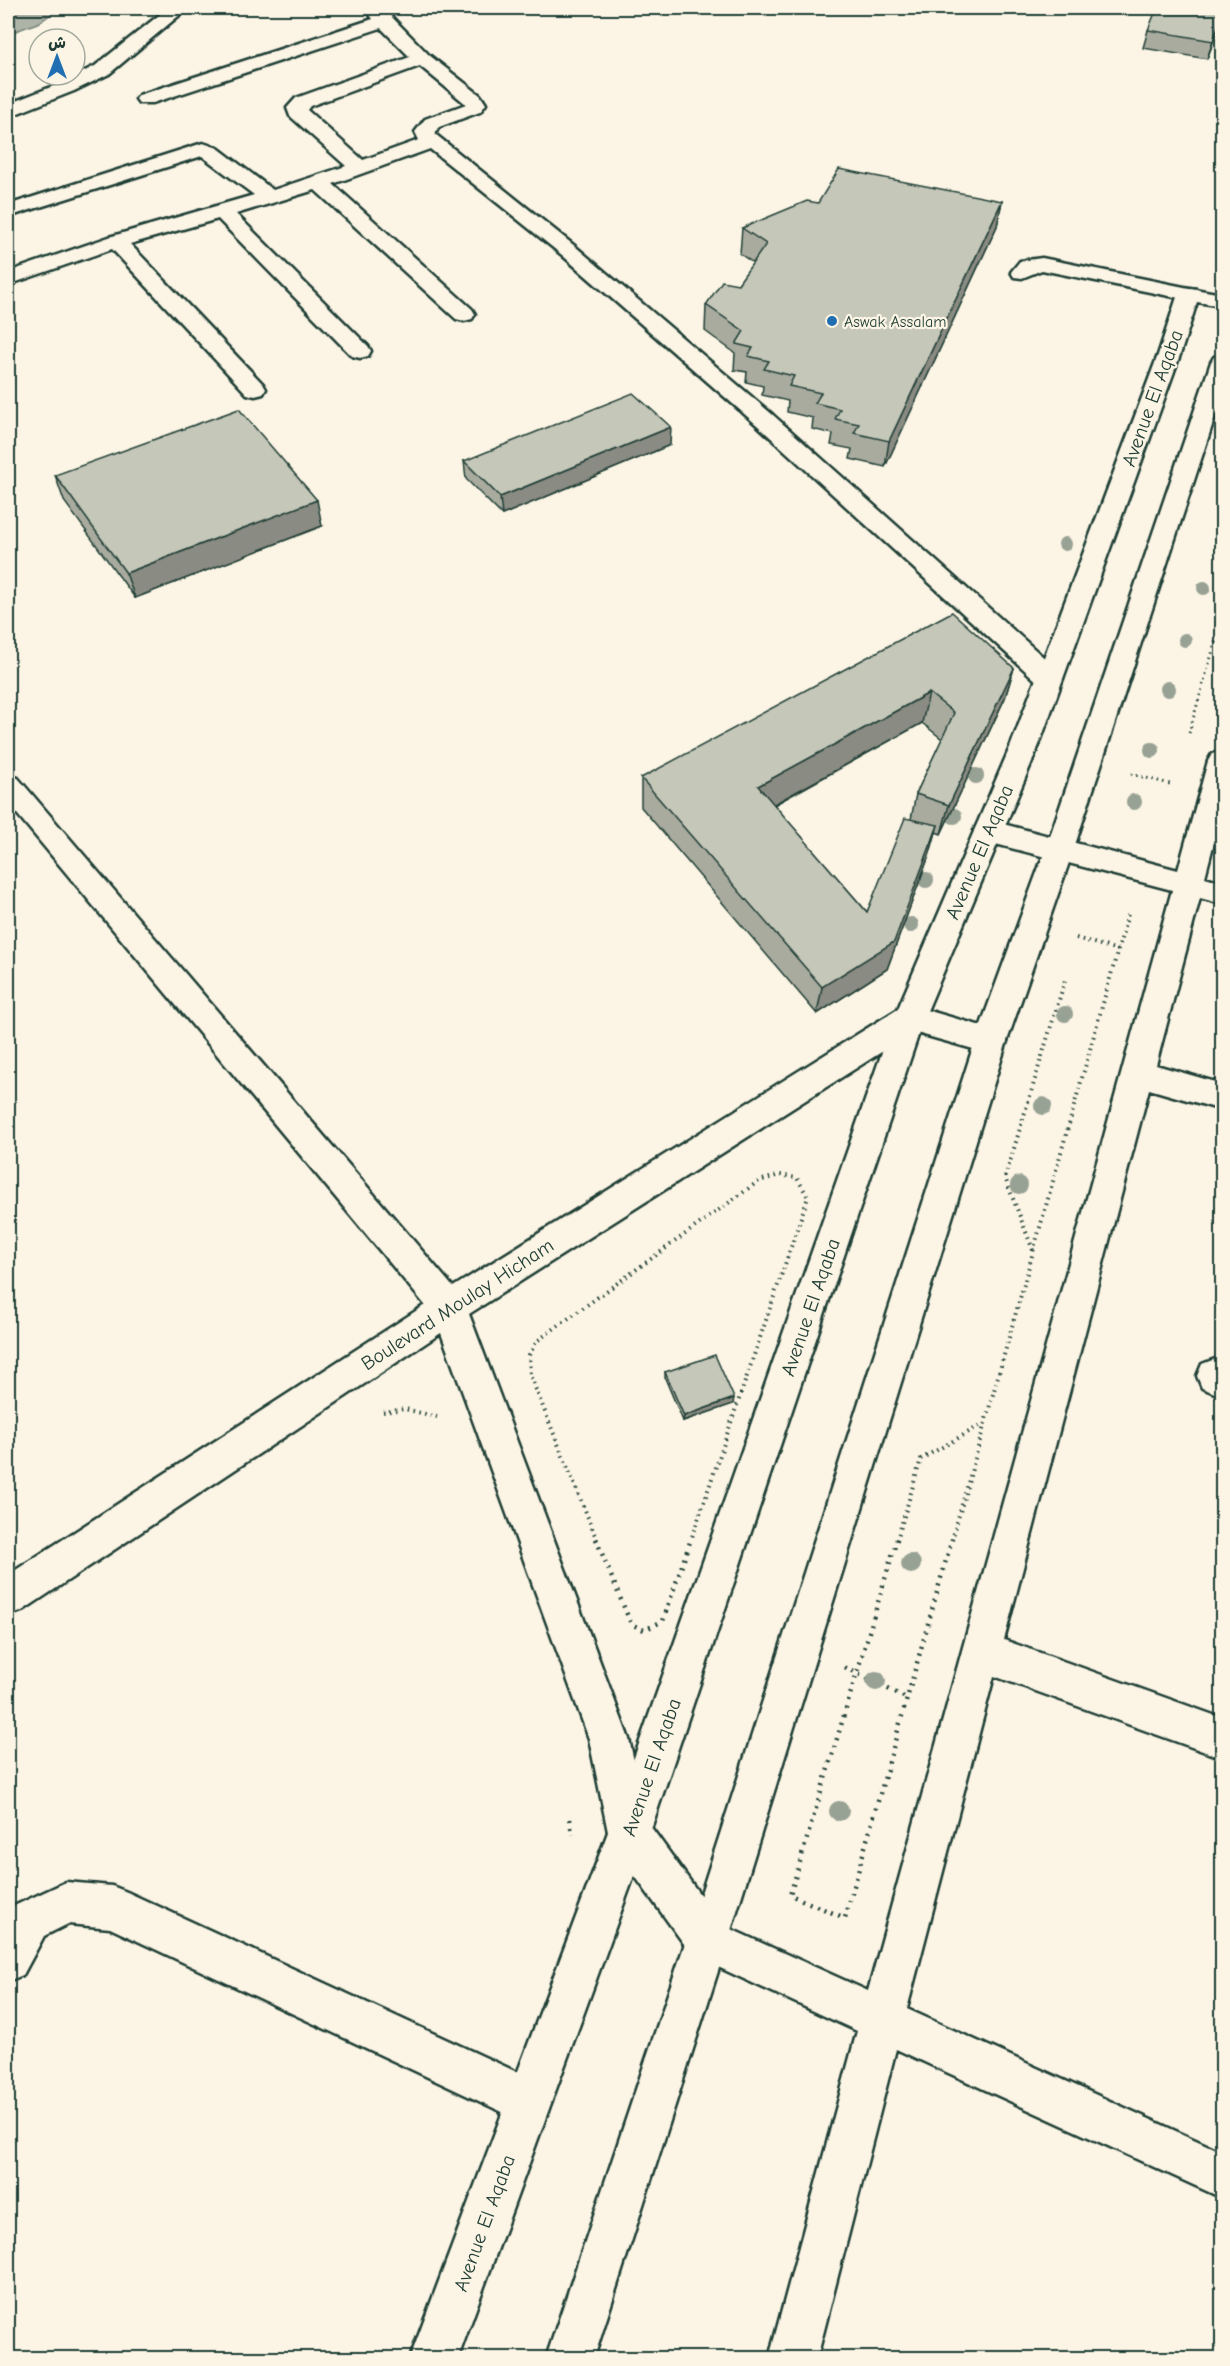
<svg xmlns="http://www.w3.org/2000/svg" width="1230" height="2366" font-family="'Comic Neue','Playpen Sans Arabic',sans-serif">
<rect width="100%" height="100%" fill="#fcf5e5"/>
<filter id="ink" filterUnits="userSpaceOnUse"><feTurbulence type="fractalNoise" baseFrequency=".0167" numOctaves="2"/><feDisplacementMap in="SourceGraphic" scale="12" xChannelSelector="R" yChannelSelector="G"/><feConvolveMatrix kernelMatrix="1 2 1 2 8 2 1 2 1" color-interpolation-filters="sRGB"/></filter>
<g filter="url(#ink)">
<path fill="#aeb3a7" stroke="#758479" stroke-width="1.5" d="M8 8H59L40 22 8 34Z"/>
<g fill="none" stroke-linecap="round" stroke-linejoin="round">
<defs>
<path id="minor" d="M168 8H188L109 74 74 91 8 117V104L61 83 95 66Z
M365 8H383L429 55 480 95 486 104 480 112 439 127 435 134 576 247 773 415 1059 671 1063 678 1059 685 1050 687 1041 685 757 425 562 255 430 149 333 184 472 309 475 314 472 319 464 321 456 319 315 190 236 214 368 346 371 351 368 356 360 358 352 356 218 219 130 244 263 384 266 389 263 394 255 396 247 394 112 249 8 285V272L109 237 254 195 202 156 8 217V205L203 143 218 148 273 190 346 166 290 116 287 108 296 98 410 57 381 28 153 103H139L136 99 139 95 373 19ZM420 66 466 104 425 119 415 132 419 140 363 160 307 110 310 106Z
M1042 258 1189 288 1197 289 1200 294 1197 299 1189 300 1042 270 1022 278 1014 277 1011 272 1020 261Z
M1222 751V811L1205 877 1222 882V904L1200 898 1156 1065 1222 1084V1110L1149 1089 1004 1640 1222 1718V1758L994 1676 907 2009 1222 2152V2198L896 2049 817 2358H769L857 2031 692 1955 614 1847 608 1832 589 1739 441 1333 22 1611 8 1616V1575L425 1305 8 803V775L18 778 453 1287 898 1009 909 1005 1002 1032 1007 1041 1002 1050 991 1054 913 1032 469 1314 629 1739 648 1823 722 1925 868 1991 1172 890 988 842 978 839 974 831 978 823 988 820 1178 870 1208 761 1212 754Z
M1215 1359 1222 1362V1396L1202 1388 1197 1376 1202 1364Z
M66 1882 112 1886 127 1892 545 2085 551 2101 545 2117 529 2123 513 2117 110 1928 68 1924 44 1936 23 1975 8 1981V1918L14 1906Z"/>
<path id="major" d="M1189 288 1222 294V306L1197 302 1180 355 1039 745 924 1018 650 1832 458 2358H410L608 1832 894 1018 1011 745 1158 355 1178 294 1181 289Z
M1222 355V395L1074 848 1007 1041 728 1940 594 2358H546L686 1940 975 1041 1046 848 1211 362 1214 357Z"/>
</defs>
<use href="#minor" stroke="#1f3d34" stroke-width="5"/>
<use href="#major" stroke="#1f3d34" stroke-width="5"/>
<path stroke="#1f3d34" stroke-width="3" stroke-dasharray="1.5 4" stroke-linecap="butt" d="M1189 733 1222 619
M1131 774 1170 784"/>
<path stroke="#1f3d34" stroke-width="4" stroke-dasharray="1.5 4.5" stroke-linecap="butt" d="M1076 938 1118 950
M1033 1250 1005 1178 1066 977
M383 1412 405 1409 437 1417
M597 1540 530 1375 529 1355 537 1341 759 1181 780 1175 797 1178 808 1197 691 1540
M897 1540 921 1459 983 1424
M952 1540 1118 950 1128 914 1126 913"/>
<path stroke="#1f3d34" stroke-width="4.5" stroke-dasharray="2 6" stroke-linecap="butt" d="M596 1539 631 1624 644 1630 663 1621 691 1539
M897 1539 790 1895 845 1918 952 1539
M845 1667 906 1698
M570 1819 572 1835"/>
<use href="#minor" fill="#fcf5e5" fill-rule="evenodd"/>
<use href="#major" fill="#fcf5e5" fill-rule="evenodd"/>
</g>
<g fill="#97a194">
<circle cx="1065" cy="544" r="7"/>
<circle cx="1204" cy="588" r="7"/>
<circle cx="1185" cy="640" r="7"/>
<circle cx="1168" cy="689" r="8"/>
<circle cx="1152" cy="750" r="8"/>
<circle cx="976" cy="776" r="8"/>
<circle cx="1134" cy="802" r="8"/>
<circle cx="954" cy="816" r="8"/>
<circle cx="926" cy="880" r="8"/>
<circle cx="911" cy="925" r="8"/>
<circle cx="1065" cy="1014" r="8"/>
<circle cx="1043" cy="1106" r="9"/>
<circle cx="1019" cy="1185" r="9"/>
<circle cx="911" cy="1564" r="10"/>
<circle cx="876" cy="1681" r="10"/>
<circle cx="839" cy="1811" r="10"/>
</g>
<path fill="#a9ab9f" stroke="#1f3d34" stroke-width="1.5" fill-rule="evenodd" d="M1222 8V18L1207 59 1143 48 1148 30Z
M1002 201 997 226 885 467 850 459 852 449 831 445 833 434 812 429 813 418 787 412 788 401 762 395 763 386 746 382 747 372 734 370 735 353 705 331 706 305 738 284 753 263 740 254 742 228 818 203Z
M670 445 502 515 466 479 464 461Z
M55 475 322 526 135 598 64 501Z
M1014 668 1005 698 941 834 936 832 930 853 887 969 817 1014 641 807V778ZM922 723 942 739 916 794 911 819 867 912 774 805Z
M665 1372 733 1404 683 1421 665 1378Z"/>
<path fill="#8a8b82" stroke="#1f3d34" stroke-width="1.5" d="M1222 15V18L1207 59 1213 41Z
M1002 201 997 226 885 467 889 441Z
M671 427 670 445 502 515 500 497Z
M317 500 322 526 135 598 126 573Z
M1014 668 1005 698 941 834 949 805Z
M929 693 922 723 754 815 758 786Z
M938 825 930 853 887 969 817 1014 822 987Z
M734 1398 733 1404 683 1421 684 1416Z"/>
<path fill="#c5c7b9" stroke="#1f3d34" stroke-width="1.5" d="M1157 8H1222V15L1213 41 1148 30Z
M839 169 1002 201 889 441 854 433 859 424 835 419 840 409 815 403 821 393 789 386 794 376 764 369 769 361 748 356 753 348 736 344 744 331 706 305 722 281 738 284 766 244 742 228 807 201 818 203Z
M633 393 671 427 500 497 464 461Z
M239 409 317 500 126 573 55 475Z
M952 612 1014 668 949 805 916 794 954 713 929 693 758 786 867 912 905 818 938 825 894 942 822 987 641 778Z
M715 1355 734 1398 684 1416 665 1372Z"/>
</g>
<circle fill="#1f6fb2" stroke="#fcf5e5" stroke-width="2" cx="832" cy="321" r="6"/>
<g text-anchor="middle" stroke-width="4.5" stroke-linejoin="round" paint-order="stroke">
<g font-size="16" fill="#1f3d34" stroke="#fcf5e5" text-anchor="start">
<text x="844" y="327">Aswak Assalam</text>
</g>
<g font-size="20" fill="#1f3d34" stroke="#fcf5e5">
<text transform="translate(1152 398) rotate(-70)" y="7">Avenue El Aqaba</text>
<text transform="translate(979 852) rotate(-67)" y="7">Avenue El Aqaba</text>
<text transform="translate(457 1304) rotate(-33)" y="7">Boulevard Moulay Hicham</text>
<text transform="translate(810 1307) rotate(-71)" y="7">Avenue El Aqaba</text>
<text transform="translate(651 1767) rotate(-71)" y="7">Avenue El Aqaba</text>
<text transform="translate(484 2223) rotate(-70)" y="7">Avenue El Aqaba</text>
</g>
</g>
<rect width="1230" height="2366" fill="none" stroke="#fcf5e5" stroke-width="30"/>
<rect x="15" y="15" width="1200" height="2336" fill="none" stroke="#1f3d34" stroke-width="2" filter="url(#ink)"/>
<g transform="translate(57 57)"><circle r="28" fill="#fcf5e5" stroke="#a4ab9e" stroke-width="1.5"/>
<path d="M0-4.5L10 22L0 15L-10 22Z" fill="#1f6fb2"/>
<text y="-9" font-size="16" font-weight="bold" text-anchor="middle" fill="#1f3d34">ش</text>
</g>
</svg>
